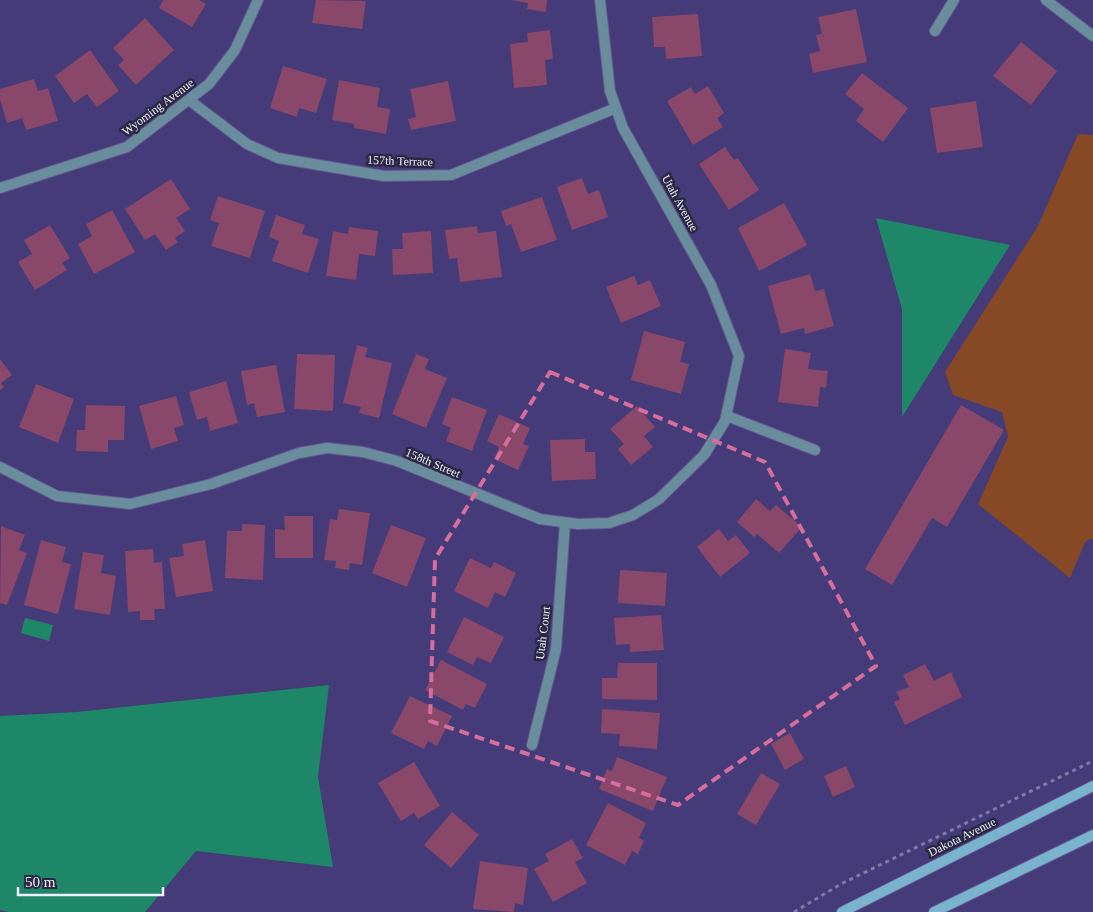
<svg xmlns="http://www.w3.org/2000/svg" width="1093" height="912" font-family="'Times New Roman',serif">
<rect width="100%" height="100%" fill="#443b78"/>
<path fill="#874825" d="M1078 134 1093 135V538L1085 542 1070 578 978 504 1008 437 1002 412 953 395 945 372 1038 226Z"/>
<path fill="#1d8768" d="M876 218 1010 245 902 417V309Z
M25 618 53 625 49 641 21 633Z
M329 685 318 777 333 867 196 851 145 912H9L0 910V716L77 712Z"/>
<path fill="#89476a" d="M163 0H199L206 4 192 27 159 8Z
M316 0 366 1 362 29 312 23Z
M511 0H547L546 12 527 9 528 3Z
M856 9 867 62 813 73 809 54 820 51 816 35 822 34 818 17Z
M698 14 702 56 666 59 665 47H654L652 17Z
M145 18 174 50 136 85 118 65 124 60 113 48Z
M550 30 553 59 545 60 547 85 514 88 510 44 528 42 527 33Z
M1021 42 1057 71 1031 105 993 76Z
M90 50 119 91 97 107 87 94 74 103 55 76Z
M283 66 327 79 316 113 299 108 297 117 270 108Z
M862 73 908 108 883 142 856 121 864 109 845 94Z
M34 79 38 91 48 88 58 121 26 130 22 118 7 123 0 99V89Z
M339 80 380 88 377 107 390 109 386 134 354 128V124L332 120Z
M448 81 456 121 411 130 408 119 416 117 410 89Z
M708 86 724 113 717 118 723 127 693 145 667 101 691 87 695 94Z
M976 101 983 147 937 153 930 108Z
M725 147 734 160 738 158 759 190 729 210 699 164Z
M582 178 588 194 599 190 608 217 572 230 557 187Z
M171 179 190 209 176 218 185 231 175 238 178 242 166 250 155 234 145 240 125 209Z
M218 196 265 211 250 258 211 246 219 223 210 220Z
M542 197 557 240 521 252 511 224 506 226 501 211Z
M784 203 807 245 759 271 738 228Z
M112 210 135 252 94 274 78 244 92 236 86 224Z
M276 215 305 225 302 234 319 239 308 273 272 261 279 241 269 237Z
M50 225 70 258 62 263 67 270 35 290 18 262 32 254 24 240Z
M477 226 478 233 496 231 502 277 460 282 457 258 449 259 445 230Z
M349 227 378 231 375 256 359 254 356 280 326 276 333 231 348 234Z
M431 231 433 273 393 275 392 249H403L402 233Z
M810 274 815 291 824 289 834 326 805 334 804 328 781 334 768 286Z
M634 276 638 285 650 280 661 306 621 323 606 287Z
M644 331 685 342 680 362 689 364 681 394 631 380Z
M357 345 368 348 365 357 392 363 379 418 359 413 361 407 343 403Z
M785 349 811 353 808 369 828 371 826 388 820 387 818 407 778 402Z
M297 354 335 355 333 411 294 409Z
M416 354 429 359 425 369 447 378 426 428 392 414Z
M0 359 12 375 1 383 4 387 0 390Z
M276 365 285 412 257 417 254 403 247 405 241 371Z
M226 381 238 423 210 431 207 417 197 420 189 392Z
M36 384 74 399 58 443 19 427Z
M176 396 184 425 174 428 178 441 151 449 139 406Z
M452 397 487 410 472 451 446 441 451 428 442 424Z
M86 405 125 406 124 440H108V452L76 451 77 430H85Z
M961 405 1004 430 947 527 932 518 892 585 865 569Z
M637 406 655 427 644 436 653 447 631 465 618 449 624 444 610 429Z
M499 414 530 428 523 444 529 446 518 470 494 459 499 447 487 441Z
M585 439V452H595L596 479 552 481 550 440Z
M756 499 770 511 776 505 802 527 779 553 757 534 754 537 737 522Z
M339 509 370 513 362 565 350 563 349 570 335 568 336 561 324 560 330 519 337 520Z
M284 516H313V558H275V529L285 530Z
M242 524 265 525 263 580 225 578 227 531H242Z
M391 525 426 538 407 587 372 573Z
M1 526 25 535 19 550 27 553 7 605 0 603Z
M719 529 728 541 736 535 750 553 720 577 697 547Z
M41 540 66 547 62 562 71 564 58 614 24 605Z
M205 540 213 591 176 597 169 558 184 556 182 544Z
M153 549 154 563 162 562 165 609H154L155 620H140V611L128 612 125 551Z
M83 552 104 555 101 573 116 576 110 615 74 609Z
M470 558 491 568 494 562 516 573 505 597 495 592 488 608 454 591Z
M620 570 667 573 665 606 618 603Z
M661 615 664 650 630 652V644L616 645 614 618Z
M464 617 504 637 491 663 477 657 473 665 447 652Z
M441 660 487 684 475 708 466 704 463 710 425 690Z
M618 663H657V700L602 699V678H617Z
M925 664 934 681 951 672 962 697 905 725 894 702 900 699 896 692 909 687 903 675Z
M410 696 452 716 437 746 428 741 424 749 391 733Z
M602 709 660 713 657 749 619 746 620 734 601 733Z
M790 733 804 759 785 770 771 744Z
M617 757 667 777 653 811 599 789 607 769 612 771Z
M414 762 440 806 418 819 414 813 401 821 378 783Z
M846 766 855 787 833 797 824 776Z
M761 773 780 784 756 825 737 814Z
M608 803 646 823 639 838 644 841 638 854 632 851 625 865 586 845Z
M452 812 479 835 451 868 424 845Z
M572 839 583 858 575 862 587 883 553 902 534 869 549 861 545 854Z
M480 861 528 868 523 905 515 903 514 912 473 909Z"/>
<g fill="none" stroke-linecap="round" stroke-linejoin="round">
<defs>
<path id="street" d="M1046 0 1093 36
M935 31 954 0
M189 100 247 144 278 158 384 176 451 175 616 108
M0 188 127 147 209 84 235 50 258 0
M727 416 815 450
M0 467 57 496 130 504 211 484 299 453 327 448 363 452 397 461 540 519 578 524 609 523 633 515 659 499 704 455 725 421 739 356 711 285 623 128 610 91 600 0
M532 745 556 649 565 523"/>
<path id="secondary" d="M842 912 1093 786
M934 912 1093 835"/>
</defs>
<use href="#street" stroke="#60588e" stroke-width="12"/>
<use href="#secondary" stroke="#60588e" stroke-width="12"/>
<path stroke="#7f79a6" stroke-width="3" stroke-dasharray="4 4" stroke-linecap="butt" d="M794 912 841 884 1093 761"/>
<use href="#street" stroke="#698d9d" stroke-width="10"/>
<use href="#secondary" stroke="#79b3cd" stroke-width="10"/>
</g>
<path fill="none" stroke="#d56e9d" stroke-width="4" stroke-dasharray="10 6" stroke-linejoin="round" d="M550 372 765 462 876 666 678 805 430 721 435 559Z"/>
<g text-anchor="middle" stroke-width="5" stroke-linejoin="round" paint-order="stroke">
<g font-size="12" fill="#f1f0ff" stroke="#2b2844">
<text transform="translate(158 107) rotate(-37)" y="4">Wyoming Avenue</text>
<text transform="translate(400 161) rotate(2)" y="4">157th Terrace</text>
<text transform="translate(680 203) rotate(61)" y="4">Utah Avenue</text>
<text transform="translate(433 463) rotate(23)" y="4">158th Street</text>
<text transform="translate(543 633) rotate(-83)" y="4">Utah Court</text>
<text transform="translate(962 837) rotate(-26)" y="4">Dakota Avenue</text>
</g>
</g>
<path d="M18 887v8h145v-8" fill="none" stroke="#f1f0ff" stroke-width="2.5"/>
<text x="25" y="887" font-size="15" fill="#f1f0ff" stroke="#2b2844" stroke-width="4" paint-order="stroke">50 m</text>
</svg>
